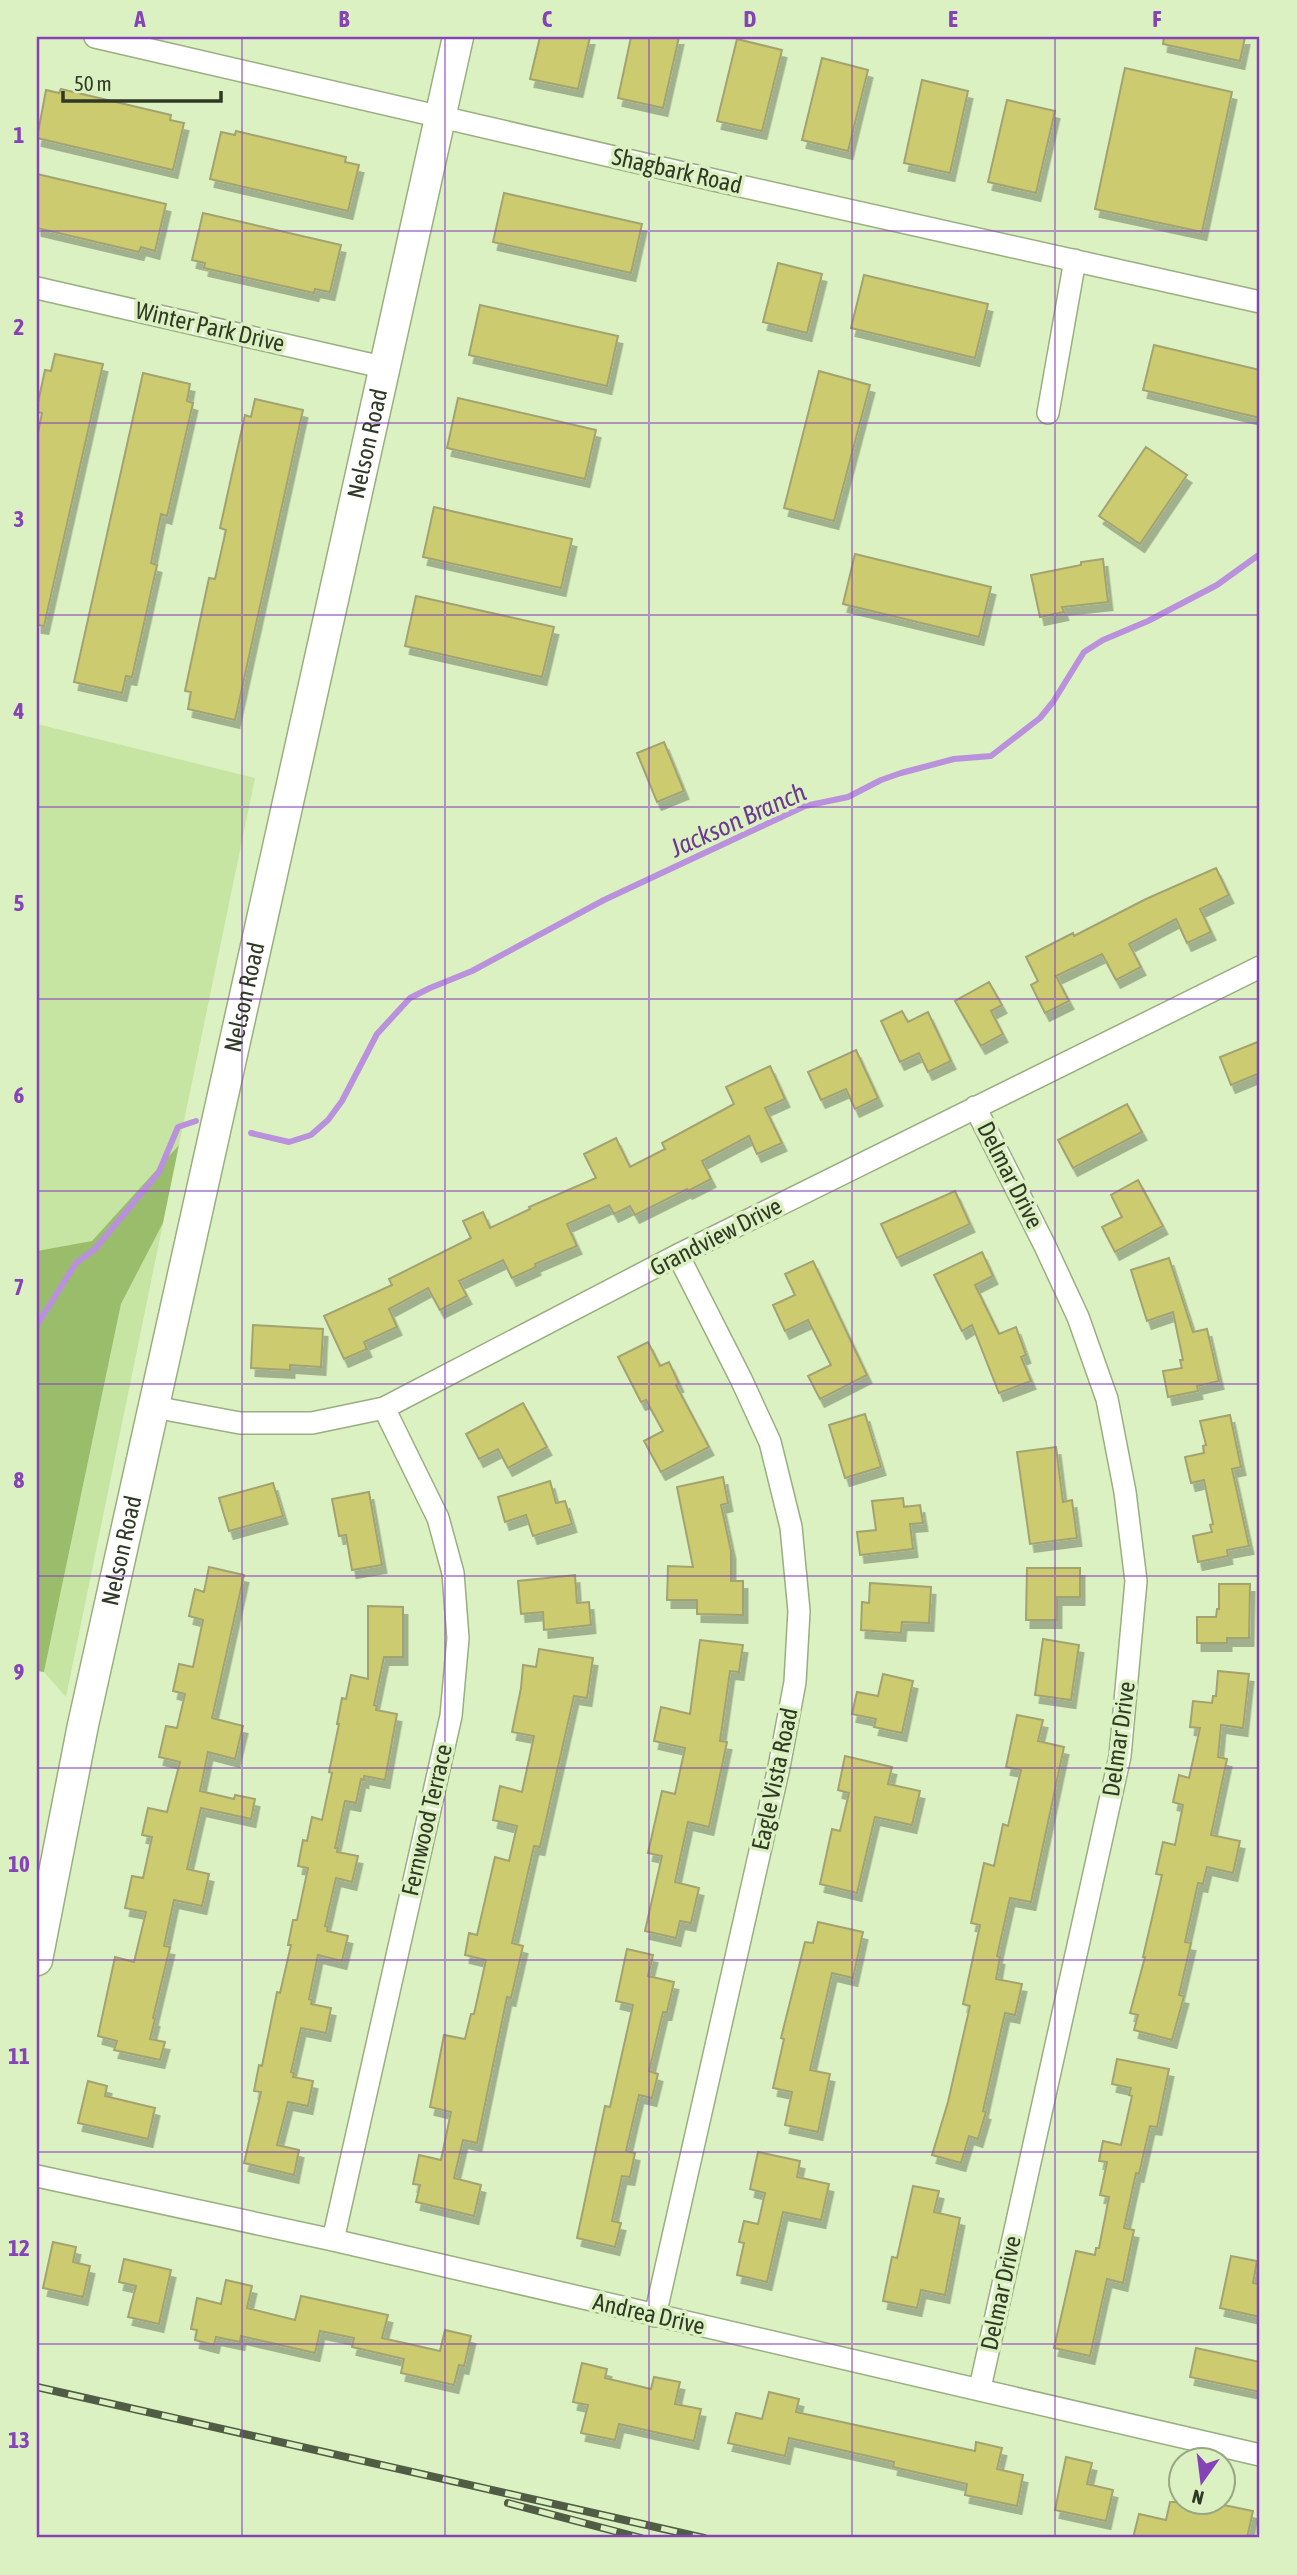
<svg xmlns="http://www.w3.org/2000/svg" width="1297" height="2575" font-family="'Asap Condensed',sans-serif">
<defs>
<filter id="shadow"><feDropShadow dx="4.5" dy="8" stdDeviation="0" flood-color="#0004"/></filter>
</defs>
<rect width="100%" height="100%" fill="#dbf1c1"/>
<path fill="#c6e4a2" d="M37 724 255 778 179 1145 92 1242 37 1251Z
M163 1223 66 1697 44 1672 121 1304Z"/>
<path fill="#9abd6c" d="M179 1145 163 1223 121 1304 44 1672 37 1671V1251L92 1241Z"/>
<g fill="none" stroke-linecap="round" stroke-linejoin="round">
<path stroke="#b991dd" stroke-width="6" d="M251 1133 289 1142 311 1135 328 1120 342 1101 377 1034 410 998 430 988 472 971 604 900 805 806 848 797 881 780 901 773 954 759 991 756 1040 718 1053 702 1084 652 1103 640 1148 621 1217 585 1260 554
M37 1325 76 1263 95 1249 159 1172 178 1127 196 1121"/>
</g>
<path fill="#cccb70" stroke="#a3a372" stroke-width="2" filter="url(#shadow)" d="M540 37H590L578 89 530 79Z
M631 37H679L663 108 618 98Z
M1164 37H1245L1240 61 1163 44Z
M737 39 782 50 762 131 717 121Z
M822 58 868 70 848 151 802 140Z
M1125 68 1232 92 1202 232 1095 209Z
M922 80 968 91 950 173 904 163Z
M61 89 171 115 170 120 184 123 173 170 37 138 46 90 59 93Z
M1007 100 1055 111 1036 193 988 182Z
M236 131 346 157 345 162 359 165 348 211 210 179 221 132 235 135Z
M37 174 166 204 155 251 141 247 139 252 37 228Z
M504 193 642 224 631 273 493 242Z
M203 213 341 245 330 292 315 289 314 293 204 268 205 263 192 260Z
M778 263 822 274 807 333 763 322Z
M864 275 988 304 975 358 851 328Z
M480 305 618 336 607 386 469 355Z
M1154 345 1260 370V418L1143 390Z
M55 354 103 364 44 626 37 625V438L42 413 37 412V407L45 370 51 371Z
M819 371 870 385 834 521 784 508Z
M143 373 190 384 187 401 193 403 167 516 161 514 151 563 157 565 132 677 126 676 122 693 74 682Z
M458 398 596 430 585 479 447 448Z
M255 399 303 410 235 720 188 709 191 692 185 691 209 578 215 579 226 530 220 528 245 415 251 417Z
M1146 447 1187 475 1140 544 1099 516Z
M434 507 572 539 561 588 423 557Z
M855 554 991 587 979 637 843 604Z
M1103 559 1108 602 1062 607 1064 612 1040 617 1031 575 1081 565V562Z
M416 596 554 627 542 677 405 646Z
M664 742 684 791 657 802 637 753Z
M1216 868 1229 895 1200 909 1211 932 1187 943 1176 919 1129 944 1141 967 1116 980 1102 954 1056 976 1069 1001 1045 1013 1031 985 1038 981 1026 957 1073 933 1074 936 1146 899Z
M989 982 1002 1005 991 1011 1003 1034 981 1046 955 1001Z
M902 1011 908 1022 928 1012 951 1061 928 1072 919 1053 900 1062 881 1021Z
M1260 1041V1073L1231 1085 1220 1057Z
M856 1050 878 1098 855 1109 846 1089 821 1100 808 1072Z
M770 1066 785 1099 765 1108 782 1143 757 1154 749 1136 702 1161 711 1179 688 1191 687 1189 635 1215 630 1206 614 1214 609 1205 567 1224 577 1246 535 1264 536 1267 512 1278 503 1260 459 1281 467 1296 440 1310 428 1288 389 1309 397 1327 364 1342 367 1349 344 1359 324 1316 392 1285 389 1279 471 1238 463 1221 483 1212 490 1228 530 1209 529 1207 596 1178 584 1154 616 1138 630 1167 665 1149 662 1143 734 1104 726 1087Z
M1127 1104 1142 1132 1073 1168 1058 1140Z
M1138 1180 1163 1226 1115 1252 1102 1227 1122 1217 1111 1195Z
M955 1191 970 1224 897 1258 881 1224Z
M982 1252 993 1276 975 1285 999 1334 1016 1327 1026 1355 1021 1357 1031 1381 999 1393 972 1325 962 1331 934 1275Z
M1169 1258 1193 1332 1207 1329 1219 1381 1197 1386 1198 1391 1168 1397 1163 1371 1182 1368 1180 1360H1183L1173 1312 1147 1321 1131 1270Z
M813 1261 867 1375 820 1399 808 1376 831 1365 808 1320 785 1331 773 1305 795 1295 785 1274Z
M253 1325 323 1329 321 1367 290 1365V1370L251 1368Z
M648 1342 660 1366 669 1362 679 1384 676 1385 709 1447 661 1472 644 1441 663 1431 646 1400 641 1402 618 1357Z
M523 1403 547 1447 508 1468 498 1449 479 1459 466 1434Z
M865 1414 881 1467 845 1478 829 1425Z
M1230 1415 1241 1467 1232 1469 1249 1546 1227 1550 1228 1556 1198 1562 1193 1536 1212 1532 1210 1525 1213 1524 1204 1480 1191 1483 1185 1457 1204 1453 1203 1446 1206 1445 1200 1421Z
M1056 1447 1063 1502 1072 1500 1077 1538 1030 1544 1017 1452Z
M723 1477 728 1503 721 1505 731 1551V1581H743V1615L697 1614V1600H667L668 1566 693 1567 677 1487Z
M550 1481 556 1503 565 1501 572 1524 533 1536 526 1515 505 1522 498 1497Z
M273 1483 283 1516 229 1531 219 1498Z
M369 1492 382 1565 352 1570 346 1535 339 1536 332 1499Z
M903 1498 904 1507 920 1505 923 1523 910 1524 913 1549 860 1555 857 1532 876 1530 872 1501Z
M209 1567 244 1575 212 1718 243 1726 235 1759 208 1752 200 1791 234 1799 235 1795 255 1799 251 1819 201 1808 187 1869 209 1874 202 1906 174 1900 164 1946 170 1947 153 2018 155 2019 150 2039 165 2042 160 2060 114 2050 117 2041 98 2036 115 1957 134 1962 146 1912 125 1908 132 1876 143 1878 152 1837 142 1835 148 1808 167 1812 180 1762 159 1757 166 1726 177 1728 185 1694 173 1691 179 1664 193 1667 203 1620 189 1616 195 1589 204 1592Z
M1027 1568H1080V1597H1057V1620H1026Z
M575 1575 577 1603 589 1602 591 1625 544 1630 543 1612 521 1614 518 1581Z
M870 1583 931 1587 929 1623 902 1622 901 1633 861 1630 862 1602 869 1603Z
M1219 1584H1250L1249 1638H1227V1643H1197V1617H1216L1217 1609H1219Z
M368 1606 403 1607V1657H384L374 1705 377 1706 376 1710 397 1714 385 1780 364 1776V1780L361 1779 356 1803 345 1801 335 1848H338L337 1852 358 1856 352 1882 336 1878 325 1926 328 1927 327 1931 348 1936 342 1961 318 1955 309 1999 312 2000 311 2004 331 2008 326 2033 301 2028 291 2072 294 2073 293 2077 313 2081 308 2106 288 2102 277 2145 299 2150 294 2175 244 2163 261 2092 254 2091 259 2065 262 2066 277 1992 280 1993 291 1945H288L293 1920H297L308 1868 298 1866 303 1840 307 1841 312 1817 322 1820 332 1773 329 1772 339 1724H337L342 1698 346 1699 351 1675 368 1679Z
M1043 1639 1079 1645 1071 1700 1035 1695Z
M700 1640 743 1645 739 1672 730 1671 720 1741 727 1742 709 1827 688 1822 675 1882 699 1888 691 1923 680 1921 676 1938 645 1931 662 1856 648 1853 662 1791 675 1794 685 1748 654 1741 661 1707 690 1714Z
M539 1649 593 1658 587 1698 574 1696 540 1847 534 1846 512 1943 523 1946 511 1998 507 1997 477 2143 463 2140 454 2178 481 2185 474 2216 416 2202 420 2185 413 2184 419 2155 441 2160 451 2112 430 2107 444 2035 465 2039 471 2014H474L486 1960 465 1955 469 1933 477 1935 495 1857 509 1861 517 1826 493 1820 500 1786 522 1792 534 1736 512 1732 521 1688 523 1665 536 1667Z
M1218 1671 1249 1674 1243 1728 1221 1725 1218 1757 1227 1759 1211 1835 1240 1841 1233 1873 1207 1867 1203 1884 1198 1883 1185 1942 1191 1943 1179 1995 1184 1996 1172 2040 1134 2030 1138 2015 1130 2013 1145 1957H1143L1162 1875 1156 1874 1163 1842 1175 1845 1183 1805 1173 1802 1179 1775 1189 1778 1200 1728 1190 1727 1193 1701 1212 1703 1213 1696H1216Z
M883 1674 913 1681 902 1733 874 1727 876 1719 852 1714 857 1692 878 1696Z
M1017 1715 1043 1720 1038 1741 1064 1747 1031 1902 1010 1898 997 1956 1000 1957 996 1979 1022 1984 1015 2015 1005 2013 983 2111 986 2112 978 2139 969 2136 961 2163 932 2155 948 2102 970 2006 963 2004 980 1925 971 1923 984 1863 994 1866 1003 1824 1008 1826 1021 1770 1006 1767Z
M845 1756 892 1767 888 1784 920 1791 912 1825 875 1817 857 1893 820 1884 832 1829 840 1831 849 1793 838 1790Z
M818 1922 863 1932 853 1978 832 1973 810 2070 830 2074 818 2132 785 2125 792 2092 773 2088 784 2039 781 2038 805 1942 813 1943Z
M627 1949 653 1955 648 1976 674 1982 667 2012H663L649 2071 658 2074 652 2098 639 2095 626 2151 635 2153 630 2177 622 2176 612 2221 621 2223 615 2247 577 2238 605 2106 610 2107 633 2005 616 2001Z
M1117 2059 1169 2069 1157 2127 1150 2126 1139 2174 1136 2173 1124 2228 1134 2230 1123 2283 1107 2279 1090 2356 1054 2348 1076 2251 1095 2255 1096 2248H1099L1109 2197 1100 2195 1107 2162 1099 2161 1103 2141 1121 2145 1132 2096 1129 2095 1131 2088 1112 2084Z
M88 2081 107 2086 105 2096 155 2108 148 2139 78 2123Z
M758 2152 800 2161 797 2177 829 2184 821 2220 783 2212 767 2282 737 2275 744 2243 739 2242 744 2221 758 2224 765 2193 750 2189Z
M913 2186 939 2191 934 2212 960 2218 945 2295 921 2290 917 2308 883 2301 892 2257 897 2258Z
M53 2242 76 2247 73 2262 90 2266 83 2297 43 2288Z
M1231 2256 1257 2261 1253 2283 1260 2284V2317L1220 2308Z
M124 2259 171 2270 159 2324 128 2317 136 2286 119 2282Z
M226 2280 252 2286 247 2308 295 2320 301 2296 388 2315 382 2338 440 2351 445 2330 471 2336 464 2366 459 2365 454 2385 401 2373 404 2359 352 2347 354 2338 320 2331 315 2353 241 2336 240 2342 216 2337 214 2345 195 2340 197 2330 191 2329 197 2298 221 2304Z
M1196 2348 1260 2362V2392L1190 2377Z
M582 2363 607 2369 605 2378 651 2389 654 2377 680 2382 675 2404 701 2409 694 2441 619 2424 615 2440 581 2433 588 2405 573 2402Z
M769 2392 799 2399 796 2412 975 2451 976 2442 1002 2448 997 2469 1023 2475 1017 2506 965 2495 967 2484 893 2467 894 2462 789 2438 785 2456 728 2443 736 2413 762 2419Z
M1066 2457 1092 2463 1087 2484 1113 2490 1106 2521 1055 2510Z
M1170 2502H1209L1253 2511 1247 2538H1133L1139 2514 1166 2520Z"/>
<g fill="none" stroke-linecap="round" stroke-linejoin="round">
<defs>
<path id="street" d="M95 37 714 180 1260 302
M37 288 382 367
M1048 413 1075 260
M975 1107 1045 1246 1078 1317 1107 1399 1125 1492 1136 1581 1120 1756 980 2388
M154 1407 240 1423H312L384 1408 678 1255 1260 967
M37 2176 333 2240 1260 2455
M333 2240 451 1716 458 1638 453 1573 438 1518 384 1408
M655 2316 779 1767 795 1682 799 1611 791 1527 770 1442 741 1379 678 1255"/>
<g id="secondary">
<path id="s1" d="M37 1960 83 1725 458 37"/>
</g>
</defs>
<use href="#street" stroke="#9aae81" stroke-width="24"/>
<use href="#secondary" stroke="#9aae81" stroke-width="33"/>
<use href="#street" stroke="#fff" stroke-width="21"/>
<use href="#secondary" stroke="#fff" stroke-width="30"/>
<defs>
<path id="rail" d="M37 2387 704 2538
M508 2503 641 2538"/>
</defs>
<use href="#rail" stroke="#515c44" stroke-width="8"/>
<use href="#rail" stroke="#dbf1c1" stroke-width="5" stroke-dasharray="16" stroke-linecap="butt"/>
</g>
<path fill="none" stroke="#8643b7" stroke-width="2" stroke-opacity="0.55" d="M242 37V2538M445 37V2538M649 37V2538M852 37V2538M1055 37V2538M37 231H1260M37 423H1260M37 615H1260M37 807H1260M37 999H1260M37 1191H1260M37 1384H1260M37 1576H1260M37 1768H1260M37 1960H1260M37 2152H1260M37 2344H1260"/>
<g text-anchor="middle" stroke-width="7" stroke-linejoin="round" paint-order="stroke">
<g font-size="24" fill="#303926" stroke="#dbf1c1">
<text transform="translate(677 171) rotate(13)" y="8">Shagbark Road</text>
<text transform="translate(210 327) rotate(13)" y="8">Winter Park Drive</text>
<text dy="8" stroke="none"><textPath href="#s1" startOffset="1552">Nelson Road</textPath></text>
<text dy="8" stroke="none"><textPath href="#s1" startOffset="985">Nelson Road</textPath></text>
<text transform="translate(1010 1175) rotate(63)" y="8">Delmar Drive</text>
<text transform="translate(716 1237) rotate(-27)" y="8">Grandview Drive</text>
<text dy="8" stroke="none"><textPath href="#s1" startOffset="418">Nelson Road</textPath></text>
<text transform="translate(1119 1739) rotate(-82)" y="8">Delmar Drive</text>
<text transform="translate(775 1779) rotate(-78)" y="8">Eagle Vista Road</text>
<text transform="translate(427 1820) rotate(-77)" y="8">Fernwood Terrace</text>
<text transform="translate(1001 2293) rotate(-78)" y="8">Delmar Drive</text>
<text transform="translate(649 2314) rotate(13)" y="8">Andrea Drive</text>
</g>
<g font-size="26" font-style="italic" fill="#6c3992" stroke="#dbf1c1">
<text transform="translate(738 820) rotate(-24)" y="9">Jackson Branch</text>
</g>
</g>
<rect width="1297" height="2575" fill="none" stroke="#dbf1c1" stroke-width="77"/>
<g transform="translate(1202 2481) rotate(194)"><circle r="33" fill="#dbf1c1" stroke="#97a783" stroke-width="2"/>
<path d="M0-5L12 26L0 18L-12 26Z" fill="#8643b7"/>
<text y="-10" font-size="19" font-weight="bold" text-anchor="middle" fill="#303926">N</text>
</g>
<path d="M63 91v10h158v-10" fill="none" stroke="#303926" stroke-width="3.5"/>
<text x="74" y="91" font-size="21" fill="#303926" stroke="#dbf1c1" stroke-width="5" paint-order="stroke">50 m</text>
<rect x="38" y="38" width="1220" height="2498" fill="none" stroke="#8643b7" stroke-width="2.5"/>
<g font-size="23" text-anchor="middle" font-weight="bold" fill="#8643b7">
<text x="140" y="27">A</text>
<text x="344" y="27">B</text>
<text x="547" y="27">C</text>
<text x="750" y="27">D</text>
<text x="953" y="27">E</text>
<text x="1157" y="27">F</text>
<text x="19" y="143">1</text>
<text x="19" y="335">2</text>
<text x="19" y="527">3</text>
<text x="19" y="719">4</text>
<text x="19" y="911">5</text>
<text x="19" y="1103">6</text>
<text x="19" y="1295">7</text>
<text x="19" y="1488">8</text>
<text x="19" y="1680">9</text>
<text x="19" y="1872">10</text>
<text x="19" y="2064">11</text>
<text x="19" y="2256">12</text>
<text x="19" y="2448">13</text>
</g>
</svg>
